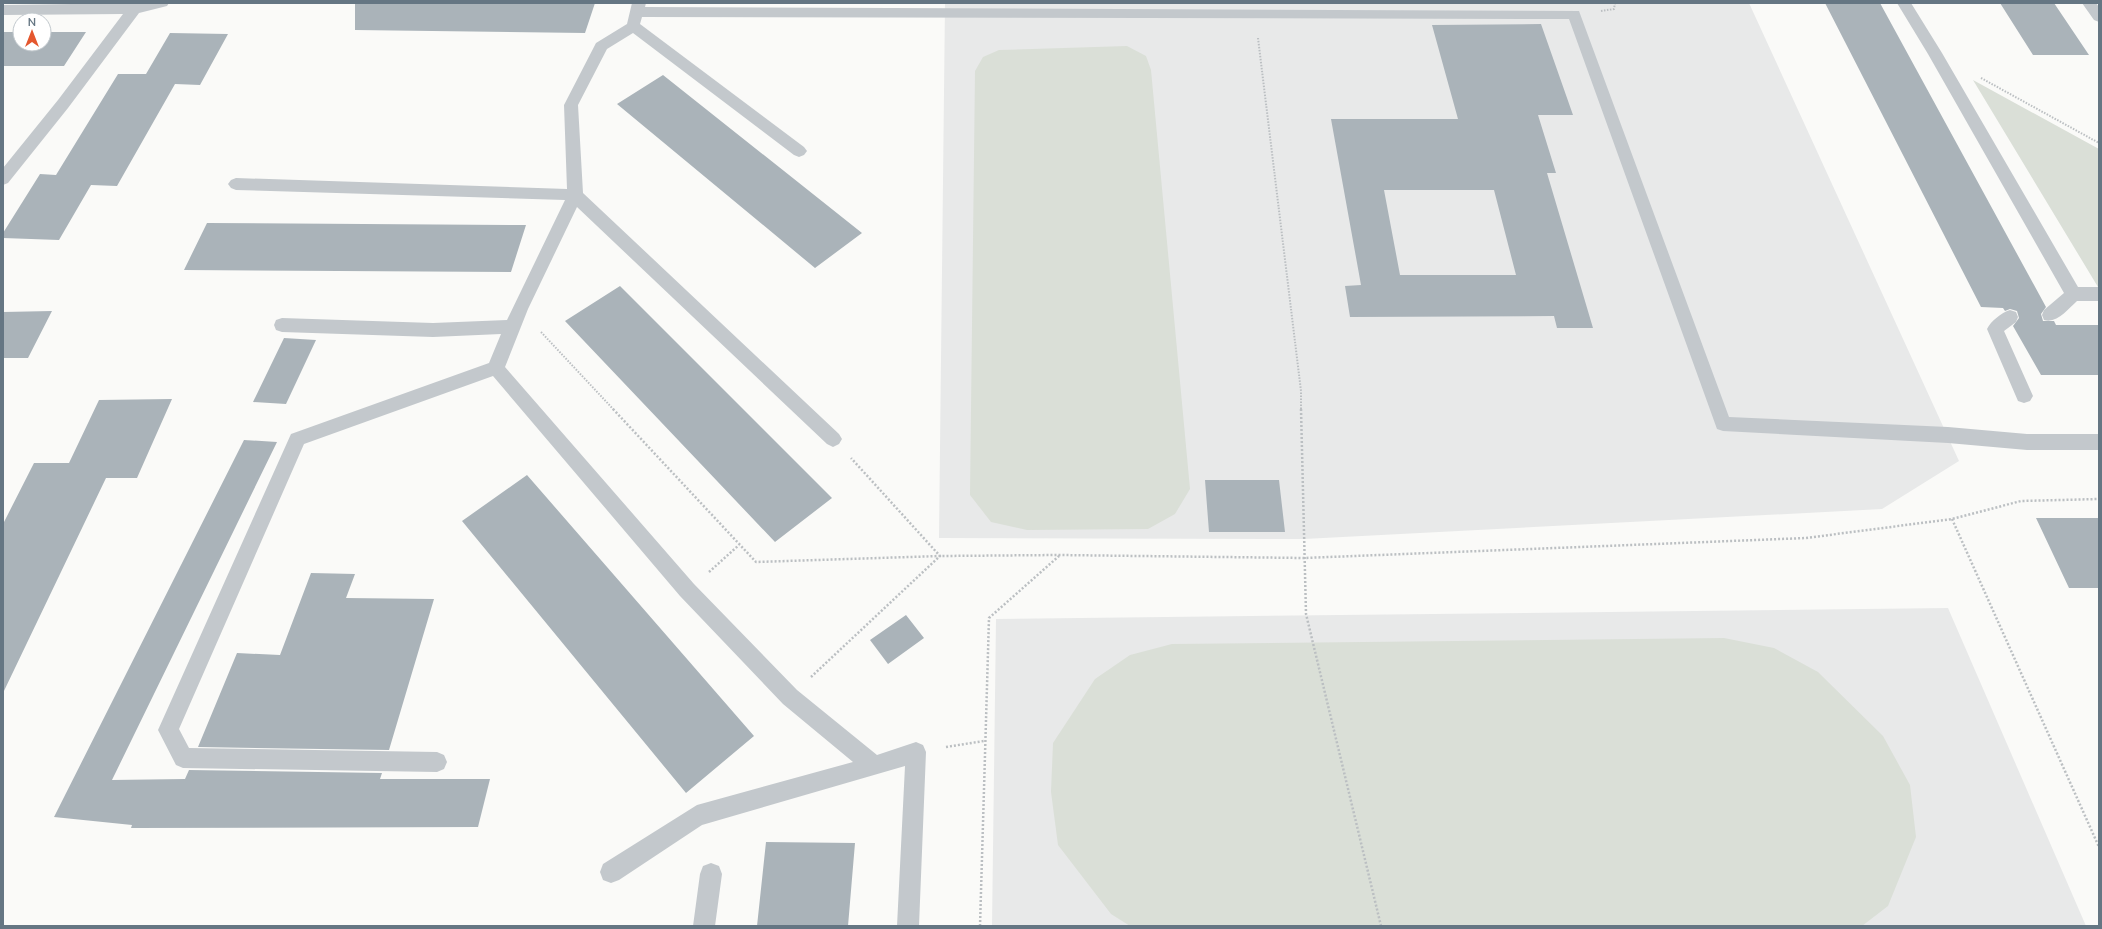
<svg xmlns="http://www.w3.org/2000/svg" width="2102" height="929" font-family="Mulish,sans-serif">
<rect width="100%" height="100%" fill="#fafaf8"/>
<path fill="#e8e9e9" d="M945 3H1749L1959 461 1882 509 1304 539 939 538Z
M1948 608 2086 926H992L996 619Z"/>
<path fill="#dadfd7" d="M1127 46 1146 56 1151 70 1190 489 1175 514 1148 529 1027 530 991 522 970 495 975 71 983 57 999 50Z
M1973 80 2099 149V287H2098Z
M1724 638 1774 648 1818 672 1883 736 1910 785 1916 837 1888 906 1862 926H1130L1111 914 1058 845 1051 792 1053 743 1095 679 1130 655 1172 644Z"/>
<path fill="#aab3b9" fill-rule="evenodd" d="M355 3H595L585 33 355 30Z
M1825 3H1880L2046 307 2041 314 2043 321H2054L2056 325H2099V375H2041L2013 326 2019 318 2017 311 2010 309 2005 311 2003 308 1981 307Z
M2000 3H2054L2089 55H2033Z
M1541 24 1573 115H1538L1556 173H1547L1593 328H1557L1554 316 1350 317 1345 286 1361 285 1331 119H1458L1432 25ZM1384 190H1494L1516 275H1400Z
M3 32H20V44H44V32H86L64 66H3Z
M170 33 228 34 200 85 175 84 117 186 91 185 59 240 3 238V233L40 174 56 175 118 74H146Z
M663 75 862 233 815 268 617 104Z
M207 223 526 225 511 272 184 270Z
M620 286 832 498 775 542 565 321Z
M52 311 28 358H3V312Z
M284 338 316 340 286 404 253 402Z
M172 399 137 478H106L3 693V524L34 463H69L99 400Z
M244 440 277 442 112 780 185 779 189 770 382 773 380 779H490L478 827 131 828 132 825 54 817Z
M527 475 754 736 686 793 462 521Z
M1205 480H1279L1285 532H1209Z
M2036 518H2099V588H2069Z
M311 573 355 574 346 598 434 599 389 750 198 747 237 653 280 655Z
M906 615 924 638 888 664 870 640Z
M766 842 855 843 848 926H757Z"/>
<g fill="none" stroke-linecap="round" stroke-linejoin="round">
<path stroke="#bbbfc2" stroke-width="2" stroke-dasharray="1.5 1.5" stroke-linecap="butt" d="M1601 11 1614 9 1615 3
M1258 38 1301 391V410
M1981 78 2099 143
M541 332 614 410"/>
<path stroke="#bbbfc2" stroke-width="2.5" stroke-dasharray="2 2" stroke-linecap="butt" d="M613 409 756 562 940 556 1059 555 1304 558 1806 538 1952 519 2021 501 2099 499
M1301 409 1306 614 1381 926
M1952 519 2099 847
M709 572 739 545
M811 677 940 556 851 458
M946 747 984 741
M980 926 989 618 1059 556"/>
<path fill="#c3c8cc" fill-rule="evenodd" d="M140 3H169L167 6 139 13 68 108 8 183 3 185V168L58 100 123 14 3 15V5Z
M632 3H646L645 7 1579 11 1729 417 1948 427 2027 434H2099V450H2027L1948 443 1723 431 1717 429 1569 19 642 17 640 24 804 147 807 151 804 155 799 157 794 155 633 33 607 49 578 105 583 193 839 434 842 439 839 444 833 447 827 444 577 207 528 309 505 367 694 584 797 690 877 755 916 742 923 745 926 752 919 926H897L905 766 702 825 619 880 611 883 603 880 600 872 603 864 697 805 853 762 783 704 680 596 493 376 304 444 179 729 189 748 437 752 444 755 447 762 444 769 437 772 183 768 176 765 158 730 291 434 489 363 501 334 433 337 282 332 276 330 274 325 276 320 282 318 433 323 507 320 565 200 236 190 231 188 228 184 231 180 236 178 567 189 564 105 596 43 627 24Z
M1897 3H1911L1942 53 2078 287H2099V301H2077C2068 309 2057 324 2044 320L2042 315 2044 310 2064 293 1928 54Z
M2082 3H2096L2099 7V22L2094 20Z
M2010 310 2016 312 2018 317 2016 322 2004 331 2033 396 2030 401 2024 403 2018 401 1987 329C1991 321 2001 313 2010 310Z
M711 863 719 866 722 874 715 926H693L700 874 703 866Z"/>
</g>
<rect width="2102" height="929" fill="none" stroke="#657683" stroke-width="8"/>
<g transform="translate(32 32)"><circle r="19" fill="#ffffff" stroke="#c1c8cd"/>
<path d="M0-3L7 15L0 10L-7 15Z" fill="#e4572e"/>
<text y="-6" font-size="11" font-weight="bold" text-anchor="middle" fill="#657683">N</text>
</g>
</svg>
